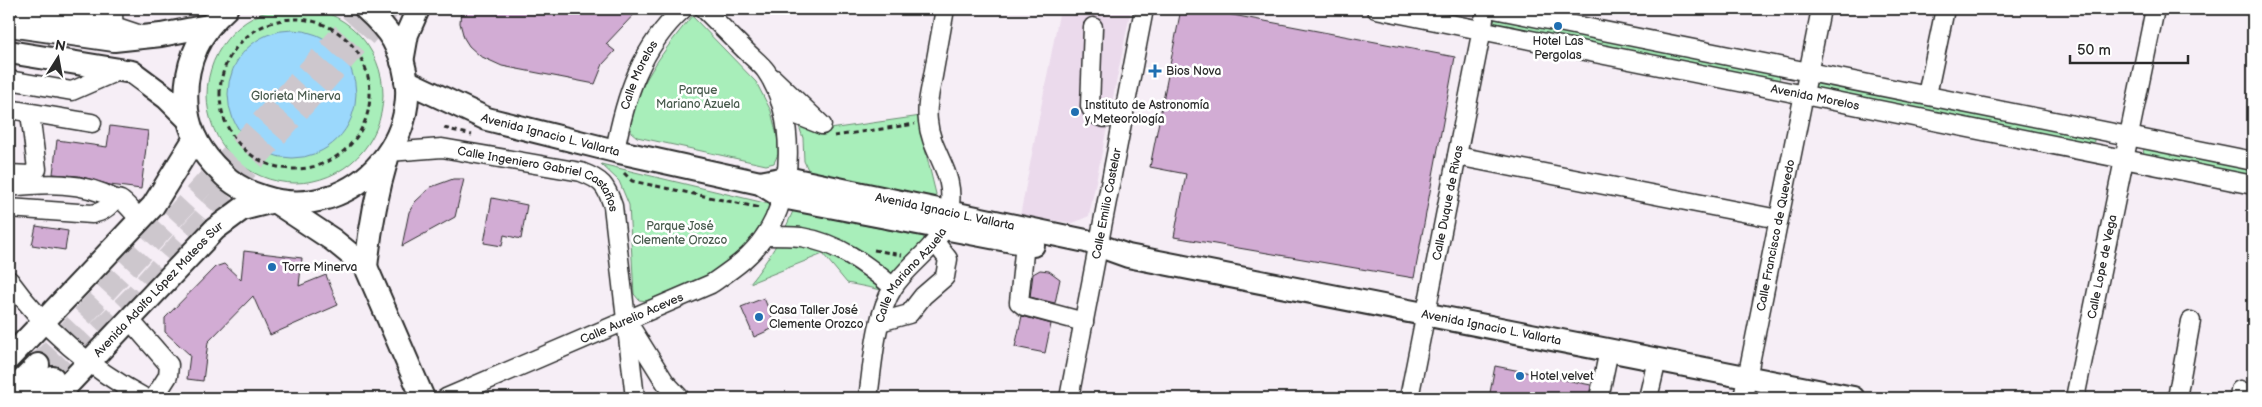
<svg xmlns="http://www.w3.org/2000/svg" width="2262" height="407" font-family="'Balsamiq Sans',sans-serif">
<rect width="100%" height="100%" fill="#f6eef6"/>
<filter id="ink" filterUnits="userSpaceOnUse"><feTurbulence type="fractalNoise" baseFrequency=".02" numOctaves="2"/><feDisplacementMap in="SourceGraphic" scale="10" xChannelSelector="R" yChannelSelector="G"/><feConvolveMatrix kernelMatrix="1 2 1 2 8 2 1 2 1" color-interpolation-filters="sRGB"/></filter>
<g filter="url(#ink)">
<path fill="#ebdaec" d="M1060 9H1131L1089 216 1073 223 1020 216Z"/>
<path fill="#a8eeba" stroke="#6a8c72" d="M207 95a88 88 0 1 1 176 0a88 88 0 1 1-176 0Z
M692 16 756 82 771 111 778 140V154L774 163 766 165 637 137 631 132C626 97 671 41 692 16Z
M1495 16 1781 71 1778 84 1493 29Z
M1814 77 2095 134 2093 146 1811 90Z
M921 116 925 149 936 194 935 198 809 172 804 161 803 138 797 120 823 130Z
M2145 144 2253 166V181L2142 158Z
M601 164 769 204C753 266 698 279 647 301L639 300 634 294 629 205 619 181Z
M793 211 924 237 922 247 882 290 847 283 823 254 750 283C768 260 782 238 793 211Z"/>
<path fill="#9bd8fc" stroke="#6e93a8" d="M228 94a64 64 0 1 1 128 0a64 64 0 1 1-128 0Z"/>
<path fill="#d2acd4" stroke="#2b2b2b" d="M461 9H639L606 44 615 51 603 64 595 84 502 66 480 56 469 46 464 38 460 23Z
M1181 9H1201L1455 57 1414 278 1174 237 1186 174 1150 167Z
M110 126 148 131 141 189 110 185 79 176 53 174 57 140 107 147Z
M453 179H464L455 217 402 246 409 212 415 202 431 187Z
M492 198 527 205 521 239 504 235 502 246 484 243Z
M36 226 68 231 65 250 32 245Z
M244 251 302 258 299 286 326 275 338 305 270 335 253 296 208 342 203 381 187 379 190 355 165 332V318L215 267 224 264 241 280Z
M1040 270 1049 271 1060 279 1055 303 1030 297 1033 274Z
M764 298 776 327 754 337 741 307Z
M1022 316 1051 324 1045 353 1015 347Z
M1495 366 1591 385 1589 398H1489Z"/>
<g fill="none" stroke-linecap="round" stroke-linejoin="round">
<path stroke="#cdc7cd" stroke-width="22" stroke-dasharray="22 11" stroke-linecap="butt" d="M38 365 365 9
M53 378 134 296 389 9"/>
<defs>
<g id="minor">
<path d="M24 9 114 26 141 35"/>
<path d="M88 9 113 13 114 37"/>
<path id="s1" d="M1376 9 2253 185"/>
<path d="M1494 9 2253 161"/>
<path d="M1093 27 1090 106C1096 121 1111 119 1124 115"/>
<path d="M773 78 822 125 799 116 780 101"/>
<path d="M9 80 72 91 120 70"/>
<path d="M1927 95 1945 9"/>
<path d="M9 109 92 123"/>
<path id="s2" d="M615 151C625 97 641 47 683 9"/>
<path id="s3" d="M389 152 442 148 581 172C602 180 606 185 613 206L635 398"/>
<path d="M1457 156 1778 219"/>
<path d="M9 174 30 175 37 169 30 113"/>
<path d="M9 187C44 183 83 181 115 199"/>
<path d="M9 208 92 214C122 209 107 180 140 220"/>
<path d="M765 236C777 236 790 236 801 237 838 243 866 264 893 287"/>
<path d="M1025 243 1019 302 1024 306 1084 322"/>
<path d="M9 280C45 330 91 369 145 398"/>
<path d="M129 319 169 365 168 376 154 398"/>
<path d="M880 322 909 314 923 296 945 277 948 259 935 242"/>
<path d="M630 326 665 382 680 398"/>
<path id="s4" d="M446 398 711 284C731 270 750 258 764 237 795 194 796 114 766 71 761 64 753 58 747 52 733 38 718 23 704 9"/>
<path id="s5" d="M868 398C873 365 875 316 893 288 910 261 943 246 949 212 957 172 931 155 928 121 926 106 930 91 933 76 937 54 941 31 945 9"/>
<path id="s6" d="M1069 398 1144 9"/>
<path id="s7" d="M1409 398 1484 19"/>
<path d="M1599 398 1609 350"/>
<path d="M1648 398 1657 360"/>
<path id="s8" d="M1743 398 1821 9"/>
<path id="s9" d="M2075 398 2155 9"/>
<path d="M2177 398 2191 321"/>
<path d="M2239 398 2240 390"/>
</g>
<g id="major">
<path d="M226 9C196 35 183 70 187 110 190 135 203 155 221 172 232 184 247 192 263 197 355 227 442 126 393 40 386 28 376 18 366 9"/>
<path d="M9 25 114 40 161 35 208 26"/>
<path d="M9 52 132 72 167 98 188 119"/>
<path d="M402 62 407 34 418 9"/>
<path id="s10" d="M406 81 487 119 615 151 760 183 782 197 1033 245"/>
<path id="s11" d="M760 183 786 178 1086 241 1128 256 1853 398"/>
<path d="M366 267C370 229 376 195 387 158"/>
<path d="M9 358 153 206 195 138"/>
<path d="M9 394 38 365"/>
<path d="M34 398 53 378"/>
<path id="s12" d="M55 398 215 229 242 209 274 201 333 240 366 267 423 398"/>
</g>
</defs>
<use href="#minor" stroke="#2b2b2b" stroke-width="21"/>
<use href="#major" stroke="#2b2b2b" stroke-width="26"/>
<path stroke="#2b2b2b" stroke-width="3" stroke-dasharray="5 4" stroke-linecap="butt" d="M220 94a75 75 0 1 1 150 0a75 75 0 1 1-150 0Z
M444 128 472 135
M834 136 915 124
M624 173 632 181 761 208
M874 250 902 255"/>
<use href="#minor" stroke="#fff" stroke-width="18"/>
<use href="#major" stroke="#fff" stroke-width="22"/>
</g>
</g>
<g fill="#1f6fb2" stroke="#fff" stroke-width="2">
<circle cx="1558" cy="26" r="5"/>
<path d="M1152.5 63.5h5v5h5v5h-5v5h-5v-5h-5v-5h5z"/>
<circle cx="1075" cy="112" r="5"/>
<circle cx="272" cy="267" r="5"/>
<circle cx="759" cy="317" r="5"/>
<circle cx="1520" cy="376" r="5"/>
</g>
<g text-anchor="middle" stroke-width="5" stroke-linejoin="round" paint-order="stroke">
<g font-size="12" fill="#2b2b2b" stroke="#fff" text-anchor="start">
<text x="1558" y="45" text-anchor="middle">Hotel Las<tspan x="1558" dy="14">Pergolas</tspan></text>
<text x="1166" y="75">Bios Nova</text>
<text x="1085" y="109">Instituto de Astronomía<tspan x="1085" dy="14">y Meteorología</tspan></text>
<text x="282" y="271">Torre Minerva</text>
<text x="769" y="314">Casa Taller José<tspan x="769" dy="14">Clemente Orozco</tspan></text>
<text x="1530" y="380">Hotel velvet</text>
</g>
<g font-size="12" fill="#2b2b2b" stroke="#fff">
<text dy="4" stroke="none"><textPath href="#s2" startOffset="80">Calle Morelos</textPath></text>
<text dy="4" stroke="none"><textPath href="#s1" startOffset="448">Avenida Morelos</textPath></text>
<text dy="4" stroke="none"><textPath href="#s10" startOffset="155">Avenida Ignacio L. Vallarta</textPath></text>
<text dy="4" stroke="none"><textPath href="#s3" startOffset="159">Calle Ingeniero Gabriel Castaños</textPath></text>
<text dy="4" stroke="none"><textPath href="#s7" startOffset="199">Calle Duque de Rivas</textPath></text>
<text dy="4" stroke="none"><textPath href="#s6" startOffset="198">Calle Emilio Castelar</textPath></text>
<text dy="4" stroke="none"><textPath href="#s11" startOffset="189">Avenida Ignacio L. Vallarta</textPath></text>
<text dy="4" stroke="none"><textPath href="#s8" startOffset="166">Calle Francisco de Quevedo</textPath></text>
<text dy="4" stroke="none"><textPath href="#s9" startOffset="134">Calle Lope de Vega</textPath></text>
<text dy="4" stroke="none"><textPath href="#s5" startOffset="134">Calle Mariano Azuela</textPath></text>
<text dy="4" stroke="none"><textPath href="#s12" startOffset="150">Avenida Adolfo López Mateos Sur</textPath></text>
<text dy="4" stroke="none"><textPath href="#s4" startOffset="202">Calle Aurelio Aceves</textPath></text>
<text dy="4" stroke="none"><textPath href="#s11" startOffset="748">Avenida Ignacio L. Vallarta</textPath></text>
</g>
<g font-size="12" fill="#4a5c4f" stroke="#fff">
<text x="698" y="94">Parque<tspan x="698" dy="14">Mariano Azuela</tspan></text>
<text x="296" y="100">Glorieta Minerva</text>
<text x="680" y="230">Parque José<tspan x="680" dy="14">Clemente Orozco</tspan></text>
</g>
</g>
<rect width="2262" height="407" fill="none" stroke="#fff" stroke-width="30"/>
<rect x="15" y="15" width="2232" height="377" fill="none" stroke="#2b2b2b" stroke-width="2" filter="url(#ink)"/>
<g transform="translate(58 58) rotate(11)" stroke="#ffffff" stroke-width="4" paint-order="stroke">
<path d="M0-4L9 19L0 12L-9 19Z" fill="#2b2b2b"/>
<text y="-8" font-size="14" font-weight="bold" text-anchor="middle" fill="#2b2b2b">N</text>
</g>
<path d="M2070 55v8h118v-8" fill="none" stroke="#2b2b2b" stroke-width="2.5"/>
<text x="2077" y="55" font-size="15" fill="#2b2b2b" stroke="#ffffff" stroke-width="4" paint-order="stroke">50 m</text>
</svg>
